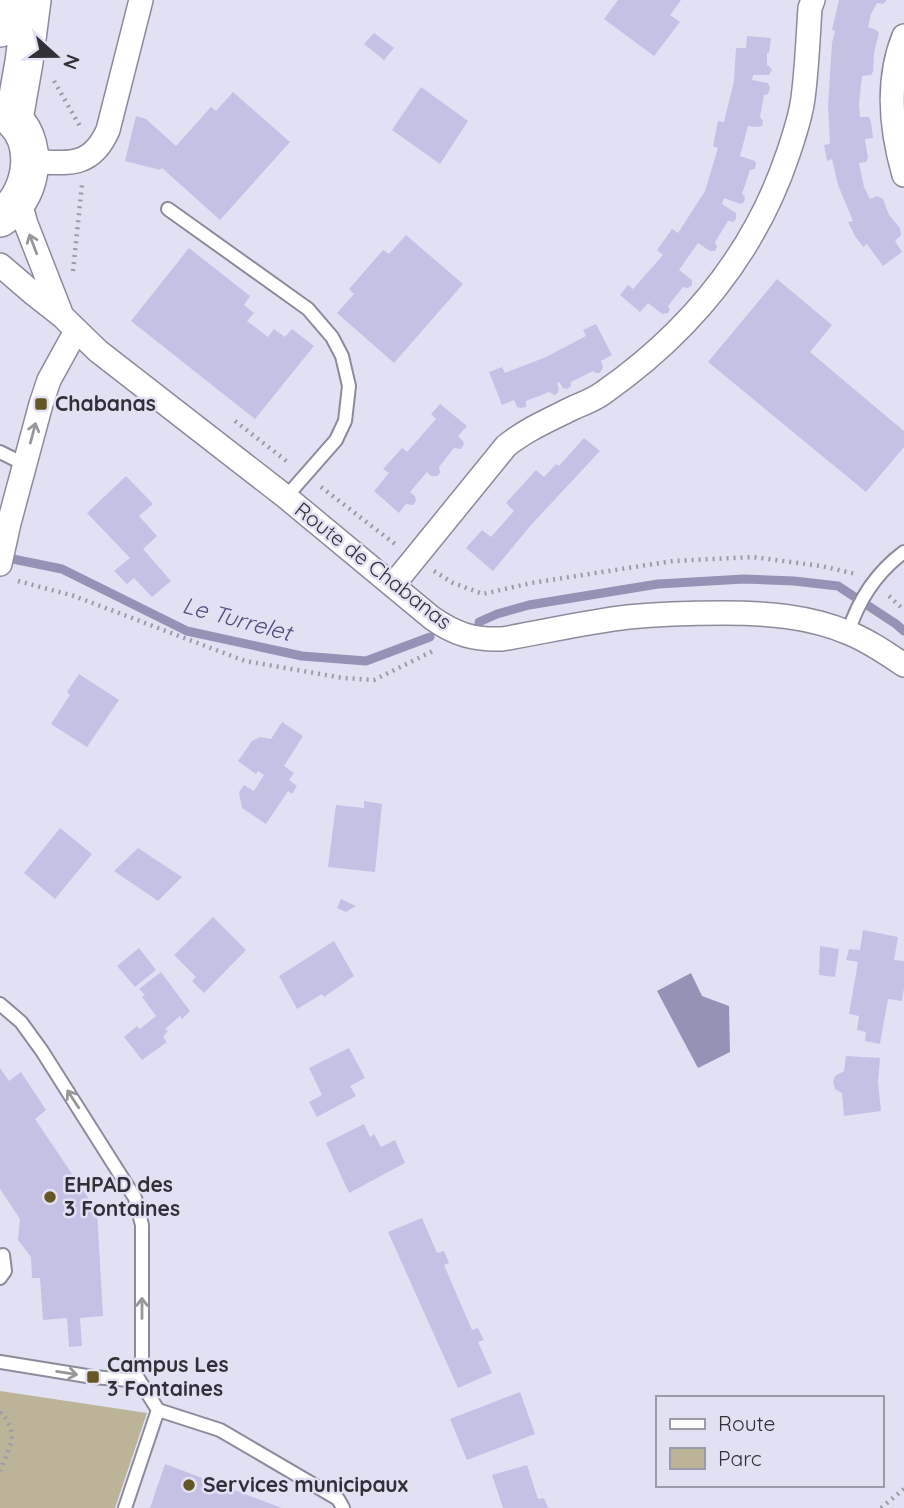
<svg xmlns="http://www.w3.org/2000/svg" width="904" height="1508" font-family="Quicksand,sans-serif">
<rect width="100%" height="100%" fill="#e2e1f3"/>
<path fill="#bcb498" d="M0 1391 147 1413 115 1508H0Z"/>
<path fill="#9592b5" d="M691 973 702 996 729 1006 730 1052 698 1068 657 991Z"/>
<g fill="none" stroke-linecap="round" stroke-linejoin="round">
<path stroke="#9592b5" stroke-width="9" d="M3 557 62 569 187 631 302 656 366 661 430 637
M479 622 497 614 529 605 658 584 744 579 794 581 838 586 896 624 904 631"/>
</g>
<path fill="#c4c1e5" d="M618 0H681L670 15 680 22 654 56 604 19Z
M839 0H887L883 4 877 3 871 14 868 27 876 30 879 33 874 53 873 72 871 75 862 76 859 104 860 117H869L871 122 873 138 865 139 868 158 866 162 859 163 864 187 870 199 877 196 883 199 889 215 900 228 901 235 895 241 902 252 883 266 867 244 863 247 855 236 848 222 853 221 838 185 832 159 827 161 824 145 830 144 828 106 832 43 835 31 832 30Z
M374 33 394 48 384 60 364 44Z
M747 36 771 38 769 53H767V65L770 67 772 70 769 75H753L752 80 768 83 770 88 768 94 764 95 760 117 763 121 762 126 758 127 748 126 740 156 755 161 756 164 755 169 750 170 742 194 745 197 744 202 740 204 724 198 722 204 736 213V219L733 222 728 221 715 242 717 247 715 251H710L698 243 679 270 692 280V285L688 288 683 287 668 306 670 309 668 313 662 314 648 303 640 312 620 295 628 285 633 289 663 255 657 250 672 229 678 233 705 191 718 148 713 146 718 121 724 122 734 81 736 48H746Z
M421 87 468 121 440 164 392 130Z
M233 92 290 142 220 220 162 168 160 170 125 161 136 116 146 119 176 146 211 107 216 111Z
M406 235 463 284 394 363 337 313 354 294 349 289 383 250 389 254Z
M189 248 250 296 244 305 254 313 247 321 268 337 274 329 285 337 292 329 314 346 255 419 131 321Z
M777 279 832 325 810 352 904 431V447L866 492 708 362Z
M596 324 612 355 601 361 603 367 600 373H596L593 371 571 382V386L567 389 563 388 559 382 557 383 559 389 557 394 554 395 549 392 526 401V407L521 408 517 407 514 400 502 405 489 372 502 367 505 373 546 357 586 336 583 330Z
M440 404 467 426 458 436 463 441 464 444 461 449 454 448 439 467 440 473 437 476H431L427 472 410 492 415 496 416 501 413 505 406 504 399 513 374 491 389 473 383 469 402 448 407 452 436 419 431 414Z
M584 438 600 451 531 525 493 571 466 548 482 530 491 537 514 511 506 503 536 470 544 477 556 464 559 466Z
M126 476 153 504 139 516 157 536 143 549 171 581 152 597 134 578 127 584 114 571 130 558 87 513Z
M79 674 119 700 87 747 51 724 70 695 67 692Z
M282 722 303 736 284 766 294 773 289 780 297 786 292 794 288 791 266 824 242 808 239 792 244 785 254 791 264 775 258 771 256 774 238 761 252 741 260 737 271 739Z
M364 801 382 804 375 872 328 867 336 805 364 808Z
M60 828 92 854 55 899 24 873Z
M138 848 182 877 158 901 114 871Z
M341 899 356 906 346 912 337 908Z
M213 917 246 950 204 993 192 981 196 977 174 955Z
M863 930 898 937 894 960 904 961V988L902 1001 888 999 880 1044 865 1041 866 1032 857 1030 859 1016 849 1014 858 962 846 960 849 949 860 950Z
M334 941 354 976 324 997 322 994 297 1009 279 976Z
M820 946 839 949 835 977 819 975Z
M139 948 156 970 135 987 117 966Z
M161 972 190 1011 182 1019 180 1016 165 1029 168 1031 163 1037 167 1042 142 1060 124 1037 137 1026 140 1029 156 1016 142 997 145 995 139 989Z
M349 1048 365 1078 350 1086 356 1096 317 1117 309 1102 322 1095 309 1068Z
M846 1056 880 1058 878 1082 881 1111 844 1116 842 1093 835 1089 833 1082 835 1076 844 1071Z
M0 1068 9 1081 21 1072 46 1110 35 1119 97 1211 103 1316 80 1318 82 1346 69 1347 67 1318 43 1320 40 1278H32L31 1257 18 1240 20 1219 0 1189Z
M364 1124 370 1137 374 1134 381 1147 395 1140 405 1163 349 1193 326 1143Z
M422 1218 437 1253 444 1251 449 1263 444 1265 472 1330 478 1328 484 1340 478 1342 492 1373 458 1388 388 1232Z
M520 1392 535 1434 467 1460 450 1419Z
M165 1464 282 1508H150Z
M527 1465 538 1499 544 1498 548 1508H503L492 1475Z"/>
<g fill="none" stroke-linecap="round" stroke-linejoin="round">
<defs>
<path id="service" d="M168 209 308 309 332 337 342 356 349 386 345 421 336 440 286 497
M0 452 24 464
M848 633C858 601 877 572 904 552
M0 1004 21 1022 42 1051 135 1198 142 1225V1358L136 1375 129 1380 93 1377 0 1362
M0 1278 5 1271 3 1255
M136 1375 158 1410 220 1430 338 1499 343 1508
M125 1508 158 1410"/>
<path id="minor" d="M904 36C886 80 891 130 904 175
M30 161C67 163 91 169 108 130L141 0
M19 199 26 224 62 316
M0 265 34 294 62 316 98 351 286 497 432 618C455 634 473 640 502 639 543 632 586 622 628 617 659 614 692 613 723 613 766 613 809 616 849 633 869 641 886 653 904 665
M0 564 9 523 41 404 49 380 76 331
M393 585 506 446C527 429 551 419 575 407 585 403 595 399 603 393 690 332 754 255 788 154 794 136 801 116 803 98 807 68 808 37 810 8L813 0"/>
<path id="primary" d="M0 28 8 0
M0 111C5 114 11 116 14 120 41 147 31 199 0 218
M14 119 24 62 32 0"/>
</defs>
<use href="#service" stroke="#8c8b9c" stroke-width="16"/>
<use href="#minor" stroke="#8c8b9c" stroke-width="26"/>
<use href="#primary" stroke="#8c8b9c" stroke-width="40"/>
<path stroke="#9c9ba9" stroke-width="4.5" stroke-dasharray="2 5" stroke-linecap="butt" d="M54 81 81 128
M73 271 82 185
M235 421 289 463
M321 487 395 544
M434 571 453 583 483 594 531 583 673 561 753 557 821 566 856 574
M18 581 74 596 245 661 343 678 374 680 435 650
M889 596 904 610
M0 1412C21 1433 9 1448 0 1471
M881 1508 904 1489"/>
<use href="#service" stroke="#fff" stroke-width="12"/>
<use href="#minor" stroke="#fff" stroke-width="23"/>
<use href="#primary" stroke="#fff" stroke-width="37"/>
</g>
<defs><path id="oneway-shaft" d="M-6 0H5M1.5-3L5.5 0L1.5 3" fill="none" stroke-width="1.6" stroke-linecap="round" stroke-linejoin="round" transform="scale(1.75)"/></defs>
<g stroke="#98989b">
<use href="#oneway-shaft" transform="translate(33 244) rotate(-111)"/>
<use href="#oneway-shaft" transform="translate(33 433) rotate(-75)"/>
<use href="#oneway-shaft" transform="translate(73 1099) rotate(-123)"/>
<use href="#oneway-shaft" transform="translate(142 1308) rotate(-90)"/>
<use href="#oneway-shaft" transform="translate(67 1373) rotate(9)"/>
</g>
<g fill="#645724" stroke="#e2e1f3" stroke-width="2.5">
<rect x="34" y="397" width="14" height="14" rx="3.5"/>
<circle cx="50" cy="1197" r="7"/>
<rect x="86" y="1370" width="14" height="14" rx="3.5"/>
<circle cx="189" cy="1485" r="7"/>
</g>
<g text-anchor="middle" stroke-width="5" stroke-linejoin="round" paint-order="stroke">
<g font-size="21" font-weight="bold" fill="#313037" stroke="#e2e1f3" text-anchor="start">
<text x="55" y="411">Chabanas</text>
<text x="64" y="1192">EHPAD des<tspan x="64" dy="24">3 Fontaines</tspan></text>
<text x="107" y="1372">Campus Les<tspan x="107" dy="24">3 Fontaines</tspan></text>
<text x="203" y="1492">Services municipaux</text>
</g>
<g font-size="21" fill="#313037" stroke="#e2e1f3">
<text transform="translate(373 566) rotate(38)" y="7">Route de Chabanas</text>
</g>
<g font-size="23" font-style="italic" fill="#534c7e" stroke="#e2e1f3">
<text transform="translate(237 619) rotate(15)" y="8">Le Turrelet</text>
</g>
</g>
<rect x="656" y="1396" width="228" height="91" fill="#e2e1f3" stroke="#9b9aa8" stroke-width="2"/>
<rect x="670" y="1419" width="35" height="10" fill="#ffffff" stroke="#9b9aa8" stroke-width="2"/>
<text x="718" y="1431" font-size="21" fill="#313037">Route</text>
<rect x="670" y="1448" width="35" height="21" fill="#bcb498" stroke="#9b9aa8" stroke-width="2"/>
<text x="718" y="1466" font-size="21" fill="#313037">Parc</text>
<g transform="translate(56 56) rotate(111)" stroke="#e2e1f3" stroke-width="5" paint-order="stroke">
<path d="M0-5L12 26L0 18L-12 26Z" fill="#313037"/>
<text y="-10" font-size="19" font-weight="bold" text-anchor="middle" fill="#313037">N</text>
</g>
</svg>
